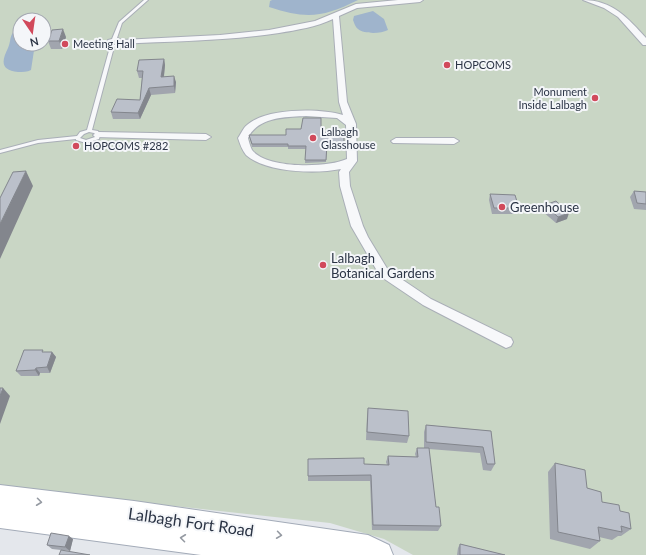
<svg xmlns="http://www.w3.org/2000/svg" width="646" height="555" font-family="Lato,sans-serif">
<rect width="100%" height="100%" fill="#e4e7ec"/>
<path fill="#c9d6c5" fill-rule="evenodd" d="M0 0H646V555H413L384 539 330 523 0 487ZM20 20H44V44H20Z"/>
<path fill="#9fb4cc" d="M272 0H358C322 18 306 19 269 7L270 1Z
M373 11 384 19 388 30C380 34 364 34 358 29 355 27 354 22 353 20L354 16Z
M20 29V44H35L31 70C27 72 23 72 18 72 1 70 1 62 8 48 12 40 8 32 20 29Z"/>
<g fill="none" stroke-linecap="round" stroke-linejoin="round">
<defs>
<path id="lane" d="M144 0H148L122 23 117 38 122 40 123 44 114 47 92 130 98 131 100 135 99 139 86 143 76 140V139L38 143 0 153V150L38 140 77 136 80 132 87 130 110 47 105 45 108 40 112 39 119 22ZM117 40 119 42V43L114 45 109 44 110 42ZM89 132 94 133 96 135 95 137 86 140 80 138 84 134Z"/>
<path id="street" d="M398 0H423L420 2 357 8 339 16 347 102 356 124 357 161 349 172 350 186 363 226 368 237 388 270 431 299 511 338 513 342 511 346 506 348 423 305 380 276 351 226 340 186 339 172 341 169C316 174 266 173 246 155 242 150 240 144 238 138 241 134 243 128 247 125 266 108 319 108 343 115L339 102 333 19C316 27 297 30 279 33 227 41 174 41 122 44L118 42 122 40 220 35 269 30 315 21 356 4ZM306 116 337 118 346 125 347 159C327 168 267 169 252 150 250 146 249 142 248 138 258 117 285 117 306 116Z
M583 0C612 0 628 18 646 38V45H643L618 17 604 8Z
M98 132 206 134 211 137 206 140 95 137 93 135Z
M396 138H454L459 141 454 144 393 143 391 141Z"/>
<path id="primary" d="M0 485 134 501 368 535 389 545 393 555H201L0 528Z"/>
</defs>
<use href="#lane" stroke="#a9aeb7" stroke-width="2"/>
<use href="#street" stroke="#a9aeb7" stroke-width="2"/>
<use href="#primary" stroke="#a3abb8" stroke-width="2"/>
<use href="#lane" fill="#f7f8fa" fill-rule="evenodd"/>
<use href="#street" fill="#f7f8fa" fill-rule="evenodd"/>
<use href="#primary" fill="#fff" fill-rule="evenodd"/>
</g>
<path fill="#a1a5ae" d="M66 37 62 49H51L48 41Z
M164 59 165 65 164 77 176 82 175 93 151 95 140 119H113L111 112 140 100 142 78H139L137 71Z
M321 132H344V147H327L326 162 305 163 306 149H288V147H252L249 135H286Z
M634 191 646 192V210L634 209 630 197Z
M490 194 519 208 517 214H492L489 200Z
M545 205 567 219 556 223 542 211Z
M45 352H52L56 357 50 373H40L39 376H21L16 371Z
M368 408 409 436 407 443 366 440 367 416Z
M426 425 491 431 495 464 491 471 483 470 480 453 429 449 436 507 441 526 438 531 372 530 370 481H308V476L364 464 387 465 386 462 388 456 416 457 415 454 417 448H424V432Z
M555 463 587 488 602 502 620 511 631 529 621 536H618L612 540 599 537 600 541 590 549 550 539 548 472Z
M73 539 70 551 52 549 47 545Z
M460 544 505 555H457L458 548Z"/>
<path fill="#83868d" d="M63 29 66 37 62 49 59 41Z
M164 59 165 65 163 84 161 77Z
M174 76 176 82 175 93 174 86Z
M149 88 151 95 140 119 138 113Z
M26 171 33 186 0 259V224Z
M569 213 567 219 556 223 558 217Z
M52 352 56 357 50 373 47 367Z
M36 368 40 373 39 376 35 370Z
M3 388 10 396 0 424V396Z
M69 536 73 539 70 551 65 547Z"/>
<path fill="#bbc0ca" stroke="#83868d" d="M63 29 59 41H48L52 30Z
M164 59 161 77 174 76V86L149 88 138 113 111 112 117 99 140 100 143 71H137L139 60Z
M303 118H321V132H344V144H327L326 160H305L306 146H288V144H252L249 135H286V129H301Z
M26 171 0 224V198L13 172Z
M634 191 646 192V204L637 203Z
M490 194 515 195 519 208H494Z
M556 201 569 213 558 217 545 205Z
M24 350H43L42 352H52L47 367 36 368 35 370 16 371Z
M0 388H3L0 396Z
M368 408 408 411 409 436 367 432Z
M426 425 491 431 495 464H487L483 447 426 442Z
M417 448H429L436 507H439L441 526 373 525 371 475 308 476V459L364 458V464L389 465 388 456 418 457Z
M555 463 585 470 587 488 601 492 602 502 619 505 620 511 629 513 631 529 621 526 622 532 598 527 600 541 558 532Z
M51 533 69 536 65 547 47 545Z
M460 544 505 555H460Z
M61 550 90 555H59Z"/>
<defs><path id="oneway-chevron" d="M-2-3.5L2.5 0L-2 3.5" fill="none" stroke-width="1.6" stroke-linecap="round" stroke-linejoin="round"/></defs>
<g stroke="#959aa2">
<use href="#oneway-chevron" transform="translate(39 502) rotate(7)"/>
<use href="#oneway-chevron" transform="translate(279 535) rotate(8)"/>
<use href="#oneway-chevron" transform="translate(183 538) rotate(-173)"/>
</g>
<g fill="#d1495b" stroke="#f4f6f9" stroke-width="1.5">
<circle cx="65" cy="44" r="4"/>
<circle cx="447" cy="65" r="4"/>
<circle cx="595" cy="98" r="4"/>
<circle cx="313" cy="138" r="4"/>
<circle cx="76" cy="146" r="4"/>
<circle cx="502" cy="207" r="4"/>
<circle cx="323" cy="265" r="4"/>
</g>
<g text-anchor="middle" stroke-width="4" stroke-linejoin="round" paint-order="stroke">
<g font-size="11" fill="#2b3445" stroke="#f4f6f9" text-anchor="start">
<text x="73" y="48">Meeting Hall</text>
<text x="455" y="69">HOPCOMS</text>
<text x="587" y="96" text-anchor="end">Monument<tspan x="587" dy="13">Inside Lalbagh</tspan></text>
<text x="321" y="136">Lalbagh<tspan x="321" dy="13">Glasshouse</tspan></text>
<text x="84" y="150">HOPCOMS #282</text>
</g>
<g font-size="13" fill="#2b3445" stroke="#f4f6f9" text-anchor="start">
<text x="510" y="212">Greenhouse</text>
<text x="331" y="263">Lalbagh<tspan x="331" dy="15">Botanical Gardens</tspan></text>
</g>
<g font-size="16" fill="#2b3445" stroke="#f4f6f9">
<text transform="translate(191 522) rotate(8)" y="6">Lalbagh Fort Road</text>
</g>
</g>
<g transform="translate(32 32) rotate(167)"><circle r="19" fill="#f4f6f9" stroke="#a4a8b1"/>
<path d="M0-3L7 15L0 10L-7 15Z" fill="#d1495b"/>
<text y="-6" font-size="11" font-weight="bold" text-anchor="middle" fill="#2b3445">N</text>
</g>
</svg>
